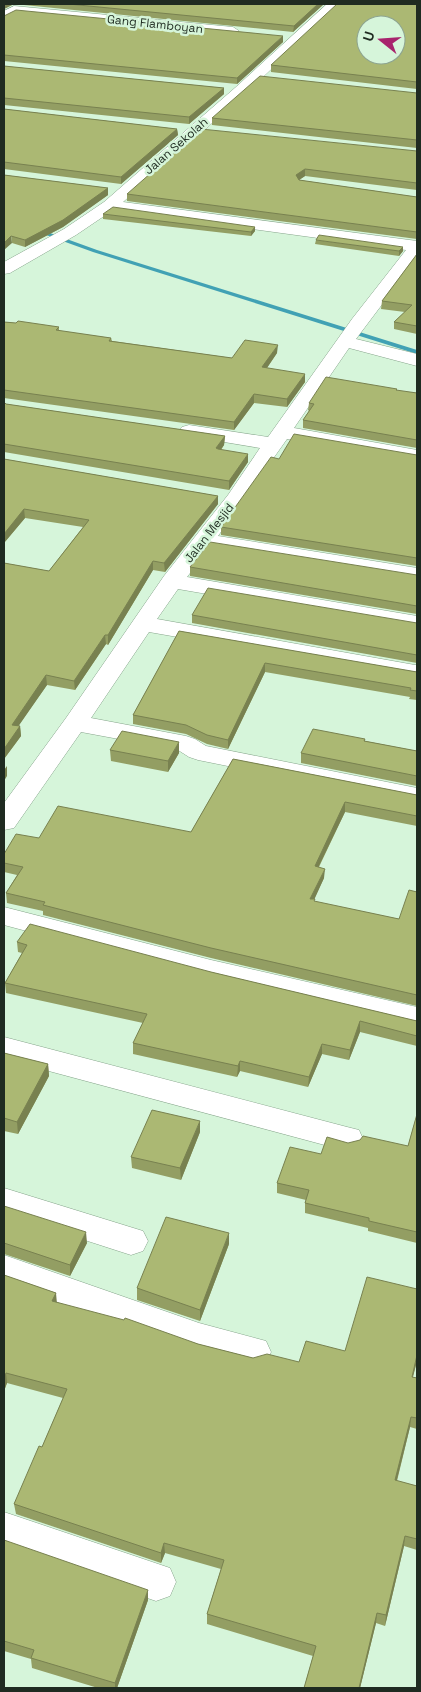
<svg xmlns="http://www.w3.org/2000/svg" width="421" height="1692" font-family="'Space Grotesk',sans-serif">
<rect width="100%" height="100%" fill="#d6f5da"/>
<g fill="none" stroke-linecap="round" stroke-linejoin="round">
<path fill="#41a1b4" fill-rule="evenodd" d="M35 229H39L97 250 417 350V354L93 252 35 231Z"/>
<defs>
<path id="street" d="M327 4H340L246 93 123 202 417 241V258L356 339 417 354V366L349 348 294 428 417 450V462L287 439 218 536 417 568V582L209 548 187 577 417 616V630L178 589 157 619 415 665H417V679L149 632 91 718 186 736 195 739 206 746 417 788V804L198 760 189 757 178 750 81 732 14 828 4 830V803L66 718 164 576 228 495 260 448 182 435 179 431 182 427 189 425 268 437 352 319 406 250 113 210 76 235 10 273 4 274V262L64 229 104 202 236 87Z
M14 6 233 27 239 31 233 35 16 14 4 20V11Z
M4 907 211 960 417 1007V1029L211 980 4 925Z
M4 1037 347 1127 359 1130 363 1139 359 1148 347 1151 4 1059Z
M4 1188 143 1231 148 1241 143 1251 131 1255 4 1214Z
M4 1255 199 1323 266 1341 271 1352 266 1363 253 1367 199 1353 4 1283Z
M4 1512 170 1568 176 1582 170 1596 156 1601 4 1548Z"/>
</defs>
<use href="#street" stroke="#86a48b" stroke-width="1"/>
<use href="#street" fill="#fff" fill-rule="evenodd"/>
</g>
<path fill="#939e63" d="M4 4H324L293 32 14 4 4 9Z
M417 4V89L271 72V65Z
M4 16 283 42 237 84 4 61Z
M4 66 224 88V94L189 124 4 105Z
M417 93V148L212 125V118Z
M4 109 177 129 178 135 121 184 4 169Z
M417 151V190L305 176 299 180 417 197V239L127 201V194Z
M4 175 108 188V195L63 227 25 247 12 243Z
M103 214 255 227V231L251 236 103 219Z
M316 240 403 251 399 256 315 244Z
M417 254V334L394 329V322L405 312 381 309 382 301Z
M4 322 59 327V331L111 338 112 341 232 358 277 353 267 368 305 382 287 407 254 403 234 430 4 398Z
M397 389V391L417 393V448L303 428V420L309 411 308 410 309 403Z
M4 402 6 404 225 436 224 445 221 450 248 462 229 490 4 452Z
M417 455V566L221 535V527L279 459Z
M4 459 218 496V504L165 572 153 570 108 645 106 644 75 690 47 685 18 726H20L21 736 4 759V563L49 571 83 527 25 518 4 543Z
M190 567 417 575V614L190 576Z
M192 615 417 623V663L192 623Z
M179 631 417 672V700L409 699 410 697 265 672 228 749 207 744 186 734 133 724V715Z
M365 739V741L417 751V786L301 763V753Z
M110 750 179 753 168 772 111 761Z
M233 759 417 795V826L345 812 319 867 324 878 314 899V902L399 919 417 892V1006L211 958 43 915V911L7 903 6 893 17 875 4 872V854L39 838 191 832Z
M17 942 211 972 417 1021V1046L360 1032 349 1060 322 1054 308 1087 240 1071 237 1077 133 1054V1043L143 1023 6 993 5 983 22 953 18 952Z
M4 1053 48 1064 49 1076 18 1134 4 1131Z
M417 1114V1243L368 1231V1228L305 1213V1203L306 1200 277 1193V1183L321 1154 348 1143 408 1146Z
M200 1132 181 1180 132 1168 131 1157Z
M4 1206 87 1243 70 1276 4 1254Z
M229 1244 200 1321 137 1300V1288Z
M4 1275 56 1293V1303L198 1344 253 1358 299 1362 345 1351 417 1289V1361L413 1377 417 1378V1429L410 1427 397 1481 417 1486V1550L404 1546 385 1626 376 1623 360 1688H304L313 1656 207 1624V1614L221 1569 165 1553 161 1563 16 1514 14 1504 42 1447 63 1398 7 1383 4 1391Z
M4 1540 148 1600 117 1688H98L32 1668 31 1659 4 1651Z"/>
<path fill="#788150" d="M4 4H14L4 9Z
M318 4H324L293 32 294 26Z
M283 36V42L237 84V78Z
M224 88V94L189 124V117Z
M177 129 178 135 121 184V177Z
M305 169V176L296 182V175Z
M108 188V195L63 227 25 247V240Z
M255 227V231L251 236V232Z
M11 236 12 243 4 250V243Z
M403 247V251L399 256V251Z
M278 345 277 353 262 375V367Z
M305 374V382L287 407V399Z
M254 394V403L234 430V422Z
M225 436 224 445 216 456V448Z
M248 454V462L229 490V481Z
M218 496V504L165 572 164 563Z
M24 509 25 518 4 543V534Z
M153 561V570L108 645V635Z
M105 635 106 644 75 690 74 681Z
M265 663V672L228 749V740Z
M46 675 47 685 13 734 12 725Z
M20 726 21 736 4 759V749Z
M179 742V753L168 772V761Z
M7 766V776L4 781V770Z
M345 802V812L314 876 315 866Z
M325 869 324 878 310 909V899Z
M360 1021V1032L349 1060 350 1050Z
M322 1044V1054L308 1087 309 1077Z
M240 1061V1071L237 1077 238 1066Z
M48 1064 49 1076 18 1134 17 1122Z
M200 1121V1132L181 1180 180 1168Z
M86 1232 87 1243 70 1276V1265Z
M229 1233V1244L200 1321V1310Z
M56 1293 57 1304 52 1301Z
M417 1355V1361L410 1387 412 1377Z
M6 1373 7 1383 4 1391V1378Z
M411 1417 410 1427 394 1491 395 1480Z
M405 1536 404 1546 385 1626 386 1615Z
M164 1543 165 1553 161 1563V1553Z
M148 1590V1600L117 1688H115V1683Z
M377 1613 376 1623 360 1688H359Z"/>
<path fill="#abb873" stroke="#788150" fill-rule="evenodd" d="M68 4H318L294 26Z
M337 4H417V82L271 65ZM366 25H396V55H366Z
M16 10 283 36 237 78 4 55V16Z
M4 66 224 88 189 117 4 98Z
M260 76 417 93V140L212 118Z
M4 109 177 129 121 177 4 162Z
M201 129 417 151V183L305 169 296 175 299 180 417 197V232L127 194Z
M4 175 108 188 63 220 25 240 11 236 4 243Z
M113 207 255 227 251 232 103 214Z
M319 235 403 247 399 251 316 240Z
M417 254V326L394 322 412 305 382 301Z
M18 321 59 327 56 330 111 338 109 341 232 358 245 340 278 345 262 367 305 374 287 399 254 394 234 422 4 390V322L16 323Z
M326 377 397 389 396 390 417 393V440L303 420 314 404 309 403Z
M4 402 6 404 225 436 216 448 218 449 248 454 229 481 4 444Z
M294 434 417 455V558L221 527 271 457 279 459Z
M4 459 218 496 164 563 153 561 108 635H105L74 681 46 675 12 725 20 726 4 749V563L49 571 89 520 24 509 4 534Z
M210 542 417 575V606L190 567Z
M208 588 417 623V655L192 615Z
M179 631 417 672V691L410 690 411 688 265 663 228 740 207 735 186 725 133 715Z
M313 729 365 739 364 741 417 751V776L301 753Z
M122 731 179 742 168 761 110 750Z
M233 759 417 795V816L345 802 315 866 325 869 310 899H315L314 901 399 919 409 890 417 892V995L211 948 43 905 45 902 6 893 23 867 4 863V854L16 834 39 838 58 806 191 832Z
M30 924 211 972 417 1021V1036L360 1021 350 1050 322 1044 309 1077 240 1061 238 1066 133 1043 147 1014 5 983 27 945 17 942Z
M4 1053 48 1064 17 1122 4 1118Z
M152 1110 200 1121 180 1168 131 1157Z
M417 1114V1232L369 1221V1218L305 1203 309 1190 277 1183 290 1147 321 1154 327 1137 348 1143 360 1140 363 1136 408 1146Z
M4 1206 86 1232 70 1265 4 1243Z
M166 1217 229 1233 200 1310 137 1288Z
M4 1275 56 1293 52 1301 124 1320 125 1318 198 1344 253 1358 267 1354 299 1362 306 1341 345 1351 367 1277 417 1289V1355L412 1377 417 1378V1418L411 1417 395 1480 417 1486V1539L405 1536 386 1615 377 1613 359 1688H304L316 1646 207 1614 224 1560 164 1543 161 1553 14 1504 39 1446 42 1447 67 1389 6 1373 4 1378Z
M4 1540 148 1590 115 1683 31 1658 34 1650 4 1641Z"/>
<g text-anchor="middle" stroke-width="5" stroke-linejoin="round" paint-order="stroke">
<g font-size="12" fill="#1f2b21" stroke="#d6f5da">
<text transform="translate(155 24) rotate(6)" y="4">Gang Flamboyan</text>
<text transform="translate(176 146) rotate(-41)" y="4">Jalan Sekolah</text>
<text transform="translate(209 533) rotate(-52)" y="4">Jalan Mesjid</text>
</g>
</g>
<rect width="421" height="1692" fill="none" stroke="#1f2b21" stroke-width="10"/>
<g transform="translate(381 40) rotate(287)"><circle r="24" fill="#d6f5da" stroke="#8da490"/>
<path d="M0-4L9 19L0 12L-9 19Z" fill="#a8236d"/>
<text y="-8" font-size="14" font-weight="bold" text-anchor="middle" fill="#1f2b21">U</text>
</g>
</svg>
